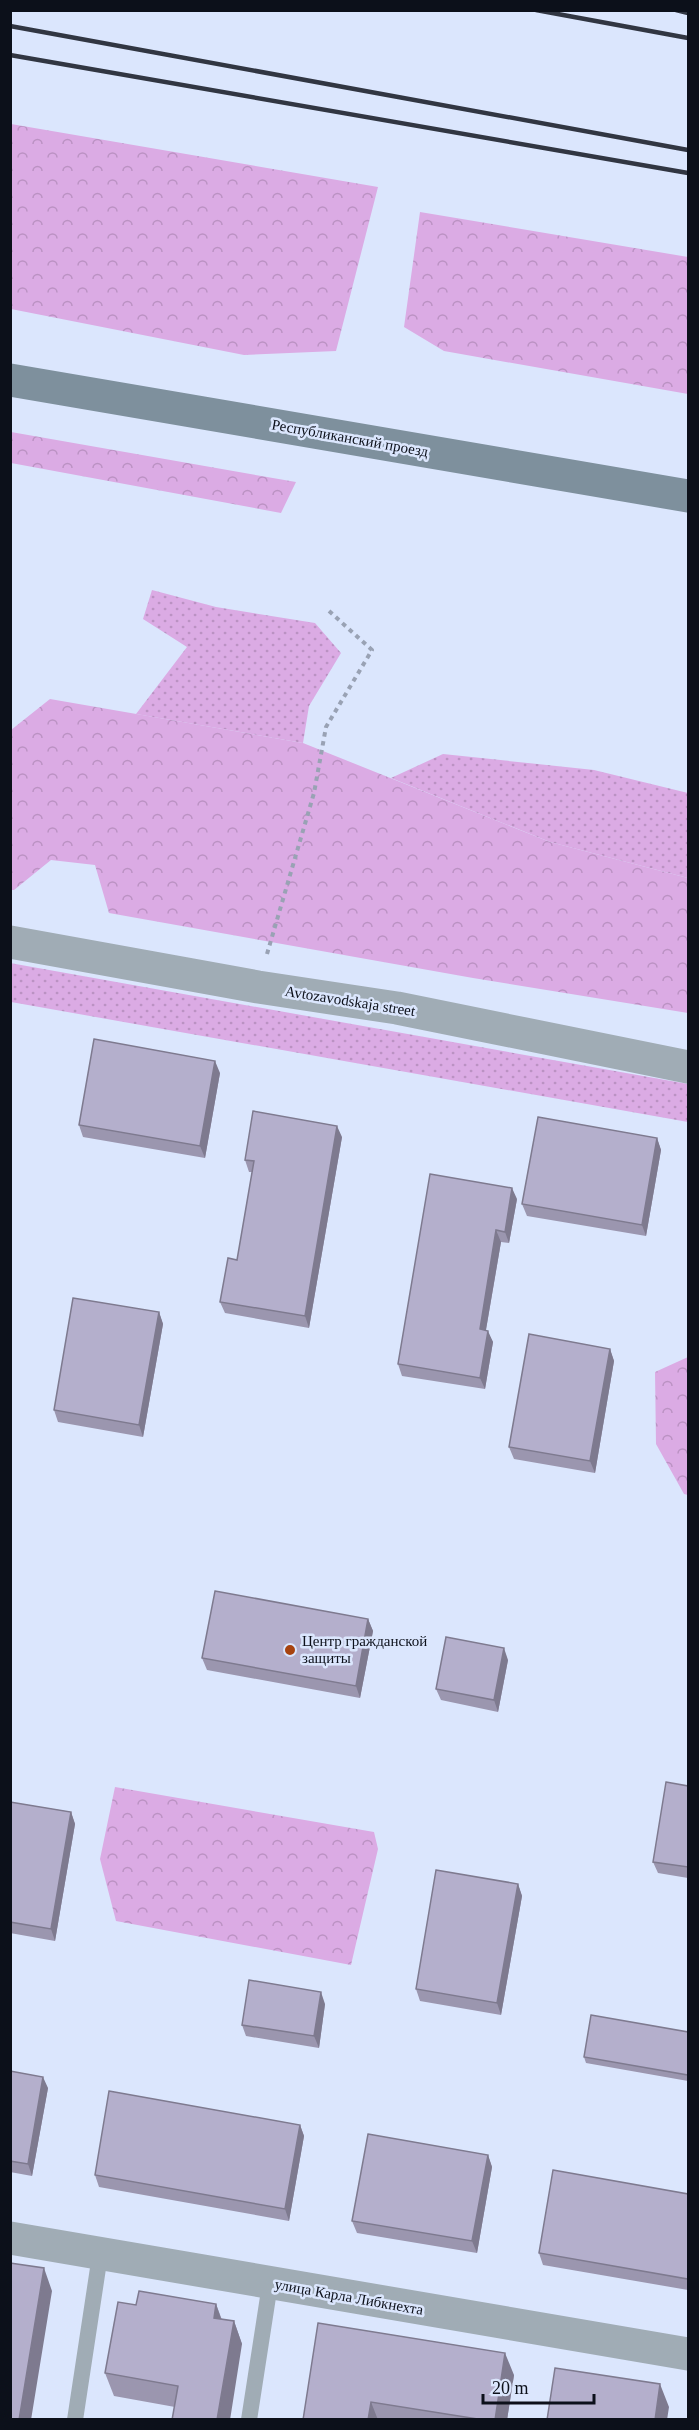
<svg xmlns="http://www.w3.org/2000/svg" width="699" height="2430" font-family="'Times New Roman',serif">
<defs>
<pattern id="grass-dots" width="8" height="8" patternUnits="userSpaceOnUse" patternTransform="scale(1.5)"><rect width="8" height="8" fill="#dbabe4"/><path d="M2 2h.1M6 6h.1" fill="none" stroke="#bb92c3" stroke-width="1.8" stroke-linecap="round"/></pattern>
<pattern id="forest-crowns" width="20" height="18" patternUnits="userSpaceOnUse" patternTransform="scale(1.5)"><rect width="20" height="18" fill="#dbabe4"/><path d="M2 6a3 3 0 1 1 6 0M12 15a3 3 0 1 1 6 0" fill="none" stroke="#bb92c3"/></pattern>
</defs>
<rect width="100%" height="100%" fill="#dbe6fd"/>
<path fill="url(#grass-dots)" d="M152 590 216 607 315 623 341 653 309 706 303 743 136 714 187 647 143 619Z
M443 754 594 770 688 793V878L550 842 391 778Z
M10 963 688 1084V1122L11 1002Z"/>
<path fill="url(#forest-crowns)" d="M11 124 378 187 336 351 244 355 11 309Z
M420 212 688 257V394L444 351 404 327Z
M10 432H11L296 482 281 513 11 463Z
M50 699 303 743 550 842 688 878V1013L473 978 109 913 95 865 51 860 14 890H11V730Z
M688 1357V1495L684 1494 656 1444 655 1372Z
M115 1787 374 1832 378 1849 351 1965 116 1921 100 1859Z"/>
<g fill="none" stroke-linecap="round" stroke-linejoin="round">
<path stroke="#99a2b4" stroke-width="4" stroke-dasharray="4.5 4.5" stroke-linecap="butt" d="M267 954 314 793 326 727 372 650 329 611"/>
<path stroke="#a0acb5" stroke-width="16" d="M75 2420 100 2255
M249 2420 270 2284"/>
<path stroke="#a0acb5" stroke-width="33" d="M10 942 258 987 397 1008 688 1067
M10 2238 688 2354"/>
<path stroke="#7e909d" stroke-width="33" d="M10 380 688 496"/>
<path stroke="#313642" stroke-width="4.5" d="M536 10 688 38
M676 10 688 13
M10 26 688 150
M10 55 688 173"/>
</g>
<path fill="#9b96af" d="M220 1073 205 1158 83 1137 79 1125Z
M342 1137 309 1328 225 1313 220 1302 237 1260 252 1172H249L245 1160Z
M657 1138 661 1150 646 1236 527 1216 522 1204Z
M517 1199 509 1243 501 1242 486 1330 493 1342 485 1389 402 1376 398 1364Z
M159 1312 163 1324 143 1437 58 1422 54 1410Z
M610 1349 614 1361 595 1473 514 1459 509 1447Z
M368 1619 373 1631 360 1698 207 1670 202 1658Z
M508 1660 498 1712 441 1700 436 1689Z
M688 1786V1878L658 1873 653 1862Z
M10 1802 71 1812 75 1824 55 1941 10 1933Z
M518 1884 522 1896 501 2015 420 2001 416 1989Z
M325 2004 319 2048 246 2036 242 2025Z
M688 2032V2081L586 2063 584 2057Z
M10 2071 48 2088 32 2176 10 2172Z
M300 2125 304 2136 289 2221 99 2187 95 2175Z
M488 2155 492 2167 477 2253 357 2233 352 2221Z
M688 2194V2290L543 2265 539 2253Z
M216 2304 222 2320 234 2321 242 2344 175 2407 114 2396 105 2373 136 2305Z
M318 2323 514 2375 507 2420H303Z"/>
<path fill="#7e7a8f" d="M215 1061 220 1073 205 1158 200 1146Z
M337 1126 342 1137 309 1328 305 1316Z
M657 1138 661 1150 646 1236 642 1225Z
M512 1188 517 1199 509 1243 505 1232Z
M496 1230 501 1242 484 1341 480 1329Z
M159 1312 163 1324 143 1437 139 1425Z
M488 1331 493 1342 485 1389 480 1378Z
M610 1349 614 1361 595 1473 590 1461Z
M368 1619 373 1631 360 1698 356 1686Z
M504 1648 508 1660 498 1712 494 1700Z
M71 1812 75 1824 55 1941 51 1929Z
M518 1884 522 1896 501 2015 497 2003Z
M321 1992 325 2004 319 2048 314 2036Z
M43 2077 48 2088 32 2176 28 2164Z
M300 2125 304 2136 289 2221 285 2209Z
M488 2155 492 2167 477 2253 472 2241Z
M44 2268 52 2291 31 2420H19Z
M216 2304 224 2327 214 2318Z
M234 2321 242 2344 230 2420H217Z
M505 2353 514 2375 507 2420H495Z
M660 2384 669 2407 667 2420H655Z
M371 2402 378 2420H368Z"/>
<path fill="#b4afcc" stroke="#7e7a8f" stroke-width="1.5" d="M94 1039 215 1061 200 1146 79 1125Z
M253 1111 337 1126 305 1316 220 1302 228 1258 237 1260 254 1161 245 1160Z
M538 1117 657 1138 642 1225 522 1204Z
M430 1174 512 1188 505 1232 496 1230 480 1329 488 1331 480 1378 398 1364Z
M73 1298 159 1312 139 1425 54 1410Z
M529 1334 610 1349 590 1461 509 1447Z
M215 1591 368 1619 356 1686 202 1658Z
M446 1637 504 1648 494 1700 436 1689Z
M666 1782 688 1786V1867L653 1862Z
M10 1802 71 1812 51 1929 10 1922Z
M436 1870 518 1884 497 2003 416 1989Z
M249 1980 321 1992 314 2036 242 2025Z
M591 2015 688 2032V2075L584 2057Z
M10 2071 43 2077 28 2164 10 2161Z
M109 2091 300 2125 285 2209 95 2175Z
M368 2134 488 2155 472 2241 352 2221Z
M553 2170 688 2194V2279L539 2253Z
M10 2263 44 2268 19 2420H10Z
M139 2291 216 2304 214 2318 234 2321 217 2420H172L178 2386 105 2373 118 2302 136 2305Z
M318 2323 505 2353 495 2420H484L371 2402 368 2420H303Z
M555 2368 660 2384 655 2420H547Z"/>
<circle fill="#a7430f" stroke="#dbe6fd" stroke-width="2" cx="290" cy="1650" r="6"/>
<g text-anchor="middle" stroke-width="5" stroke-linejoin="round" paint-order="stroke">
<g font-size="15" fill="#0c101a" stroke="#dbe6fd">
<text transform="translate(350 438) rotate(10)" y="5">Республиканский проезд</text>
<text transform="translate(350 1001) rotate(9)" y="5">Avtozavodskaja street</text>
<text transform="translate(349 2297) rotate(10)" y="5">улица Карла Либкнехта</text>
</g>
<g font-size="15" fill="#0c101a" stroke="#dbe6fd" text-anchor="start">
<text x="302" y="1646">Центр гражданской<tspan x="302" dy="17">защиты</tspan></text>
</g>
</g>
<rect width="699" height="2430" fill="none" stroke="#0c101a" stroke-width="24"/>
<path d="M483 2394v9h111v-9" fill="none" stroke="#0c101a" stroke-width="3"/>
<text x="492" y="2394" font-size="18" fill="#0c101a" stroke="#dbe6fd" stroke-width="4.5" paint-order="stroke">20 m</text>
</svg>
